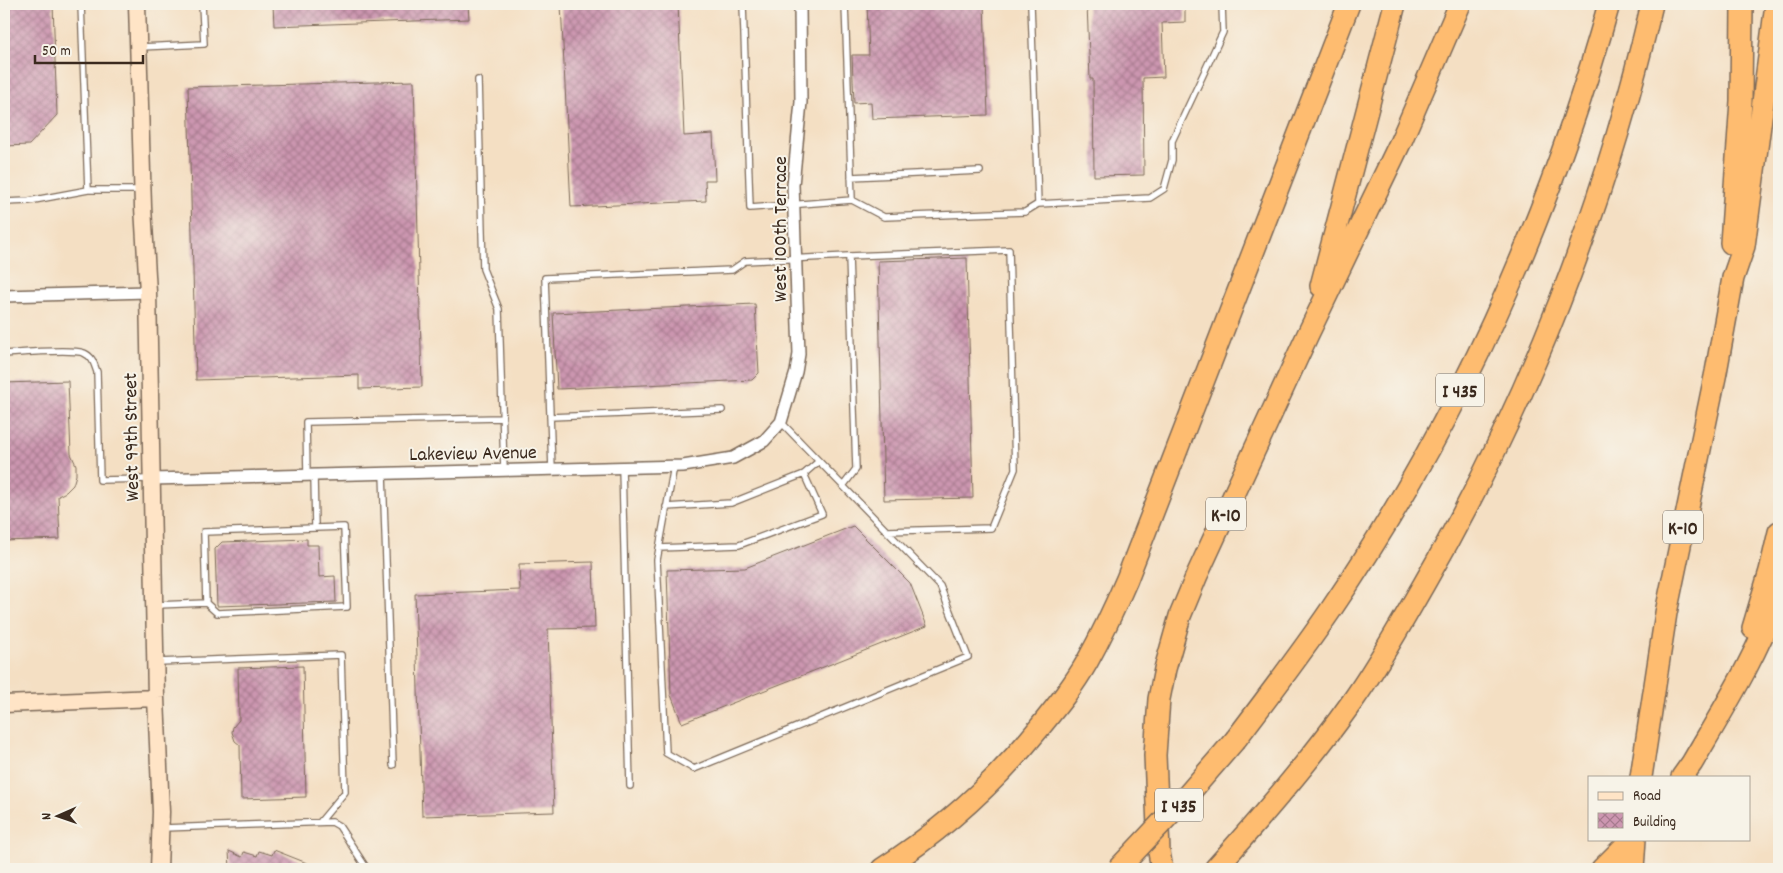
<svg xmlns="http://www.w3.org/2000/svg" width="1783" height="873" font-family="Dekko,sans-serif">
<defs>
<pattern id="building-cross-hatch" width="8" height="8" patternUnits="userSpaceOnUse" patternTransform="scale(1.25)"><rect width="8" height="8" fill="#cc96b0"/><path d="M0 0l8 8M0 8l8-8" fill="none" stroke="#a77b8f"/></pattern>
</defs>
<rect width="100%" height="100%" fill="#f7f3e8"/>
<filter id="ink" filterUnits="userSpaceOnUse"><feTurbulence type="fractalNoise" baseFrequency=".02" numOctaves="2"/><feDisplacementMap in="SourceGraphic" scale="10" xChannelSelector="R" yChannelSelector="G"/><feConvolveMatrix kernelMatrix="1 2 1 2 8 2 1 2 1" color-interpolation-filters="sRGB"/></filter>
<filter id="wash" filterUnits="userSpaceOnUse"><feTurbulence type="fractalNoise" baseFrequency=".0096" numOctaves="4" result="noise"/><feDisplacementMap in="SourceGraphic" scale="20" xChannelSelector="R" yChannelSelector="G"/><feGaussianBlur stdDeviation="1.12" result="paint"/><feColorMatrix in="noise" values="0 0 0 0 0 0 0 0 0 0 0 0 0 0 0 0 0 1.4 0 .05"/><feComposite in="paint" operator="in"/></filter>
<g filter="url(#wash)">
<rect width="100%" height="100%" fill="#f4dfc3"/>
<g id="blocks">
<path fill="url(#building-cross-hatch)" d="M4 4H53L57 115 29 145 4 146Z
M273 4H468L469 19 274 26Z
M561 4H678L684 136 713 134 715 180H705L706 201 571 207Z
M867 4H984L988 115 872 119 871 102 854 103 852 55H869Z
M1087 4H1185V22L1162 23 1164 77 1143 78 1144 175 1094 176 1093 79H1090Z
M414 81 422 387 359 389V375L196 380 188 87Z
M967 258 973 498 884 500 878 261Z
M755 304 759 373 752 380 557 389 553 313Z
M68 381 71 454 76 465V475L73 485 66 492 58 496 60 539 4 541V383Z
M853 526 910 583 927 626 682 723 671 695 667 570 745 568Z
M307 539V545H318L319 577 335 576 336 602 217 606 215 549 222 542Z
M593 562 595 628 548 629 554 812 422 816 415 594 520 590 519 564Z
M303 666 306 797 241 799 240 745 235 741 232 732 233 727 239 720 238 668Z
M274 850 322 869H230L229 851 242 857 244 852 257 856 259 851 272 855Z"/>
</g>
</g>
<g filter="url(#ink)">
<use href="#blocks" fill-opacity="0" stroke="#7c6958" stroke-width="1"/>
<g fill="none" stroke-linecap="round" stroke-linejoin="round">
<defs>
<path id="lane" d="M81 4 88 190H140
M743 4 750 208 852 200 845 4
M141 47 204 44 202 4
M478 80 483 269 499 309 504 470
M851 177 980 171
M852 200 884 217 1025 212 1038 204 1031 4
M4 202 29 201 88 190
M1038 204 1150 198 1164 189 1172 160V141L1223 32 1222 4
M849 256 1009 250 1015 469 991 528 887 531
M4 354C20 353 71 348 84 353 93 357 94 364 97 372L100 480 150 479
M550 417 722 410
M674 466 657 560 666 753 694 769 968 657 940 586 781 422
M622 467 630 786
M552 469 545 278 732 270 745 261 849 256 856 469 843 486
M383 473 393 765
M307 475 306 422 502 418
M666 507 731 503 804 474
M659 548 739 545 822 514 804 474 819 461
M206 603 217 613 347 607 344 527 315 528
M157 605 206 603 204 532 315 528 314 475
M158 662 341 655 345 792 320 822
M163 828 332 822 339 826 367 869"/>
<path id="street" d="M4 296 148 292
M152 479 683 466 733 458 764 441 781 422 796 372 799 354 793 185 801 102 800 4"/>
<path id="secondary" d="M137 4 143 207 148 292 156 698 161 812 159 869
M4 704 156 698"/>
<path id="highway" d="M1731 243 1741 101 1742 4
M1321 286 1395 4
M1753 628 1770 571 1779 532
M1236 739C1268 697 1300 655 1330 611 1456 426 1549 220 1609 4
M1641 777 1666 613 1716 372 1733 278 1744 246 1776 4
M1682 777 1692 763C1724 708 1758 654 1779 594
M882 869C943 830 995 783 1040 727 1057 706 1074 685 1087 662 1102 635 1115 607 1127 579L1349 4
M1162 869 1159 852 1155 755 1159 699 1165 669 1180 616 1197 575 1308 334 1401 141 1460 4
M1215 869C1263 815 1310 761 1352 702 1379 664 1401 624 1424 584 1528 405 1605 206 1652 4
M1602 869 1632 839
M1633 869 1635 839"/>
</defs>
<use href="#lane" stroke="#7c6958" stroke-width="8"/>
<use href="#street" stroke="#7c6958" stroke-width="14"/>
<use href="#secondary" stroke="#7c6958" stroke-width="19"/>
<use href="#highway" stroke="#7c6958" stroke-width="24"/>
<use href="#lane" stroke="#fff" stroke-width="5.5"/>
<use href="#street" stroke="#fff" stroke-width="11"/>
<use href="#secondary" stroke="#ffe4c6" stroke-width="16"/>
<use href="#highway" stroke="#febc70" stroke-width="21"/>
<defs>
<path id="highway-bridge" d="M1118 869 1185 798 1236 739"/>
</defs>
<use href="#highway-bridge" stroke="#7c6958" stroke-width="24" stroke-linecap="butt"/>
<use href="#highway-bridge" stroke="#febc70" stroke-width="21"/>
</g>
</g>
<g text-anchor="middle" stroke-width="4" stroke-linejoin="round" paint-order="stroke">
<g fill="#f7f3e8" stroke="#73665b" stroke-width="1">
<rect x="1436" y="373.5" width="48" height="33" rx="4"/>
<rect x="1206" y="497.5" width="40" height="33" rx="4"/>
<rect x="1663" y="510.5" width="40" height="33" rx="4"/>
<rect x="1155" y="788.5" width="48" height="33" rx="4"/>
</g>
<g font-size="19" font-weight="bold" fill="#3b2a1e">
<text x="1460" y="397">I 435</text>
<text x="1226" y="521">K-10</text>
<text x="1683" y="534">K-10</text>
<text x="1179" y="812">I 435</text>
</g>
<g font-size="20" fill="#3b2a1e" stroke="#f7f3e8">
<text transform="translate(779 229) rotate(-90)" y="7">West 100th Terrace</text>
<text transform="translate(130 437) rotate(-91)" y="7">West 99th Street</text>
<text transform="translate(473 452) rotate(-1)" y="7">Lakeview Avenue</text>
</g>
</g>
<rect width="1783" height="873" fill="none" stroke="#f7f3e8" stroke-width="20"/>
<rect x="1588" y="776" width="162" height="65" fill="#f7f3e8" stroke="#aca397"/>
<rect x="1598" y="792" width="25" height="8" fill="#ffe4c6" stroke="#aca397"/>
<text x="1633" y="800" font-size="15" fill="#3b2a1e">Road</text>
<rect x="1598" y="813" width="25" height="15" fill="url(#building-cross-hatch)" stroke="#aca397"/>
<text x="1633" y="826" font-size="15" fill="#3b2a1e">Building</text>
<g transform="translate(58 816) rotate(268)" stroke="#f7f3e8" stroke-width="4" paint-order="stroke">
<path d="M0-4L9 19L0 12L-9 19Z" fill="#3b2a1e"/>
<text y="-8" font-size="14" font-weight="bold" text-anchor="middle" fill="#3b2a1e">N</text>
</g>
<path d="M35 55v8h108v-8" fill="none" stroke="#3b2a1e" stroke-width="2.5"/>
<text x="42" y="55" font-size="15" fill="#3b2a1e" stroke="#f7f3e8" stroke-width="4" paint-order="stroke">50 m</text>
</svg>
